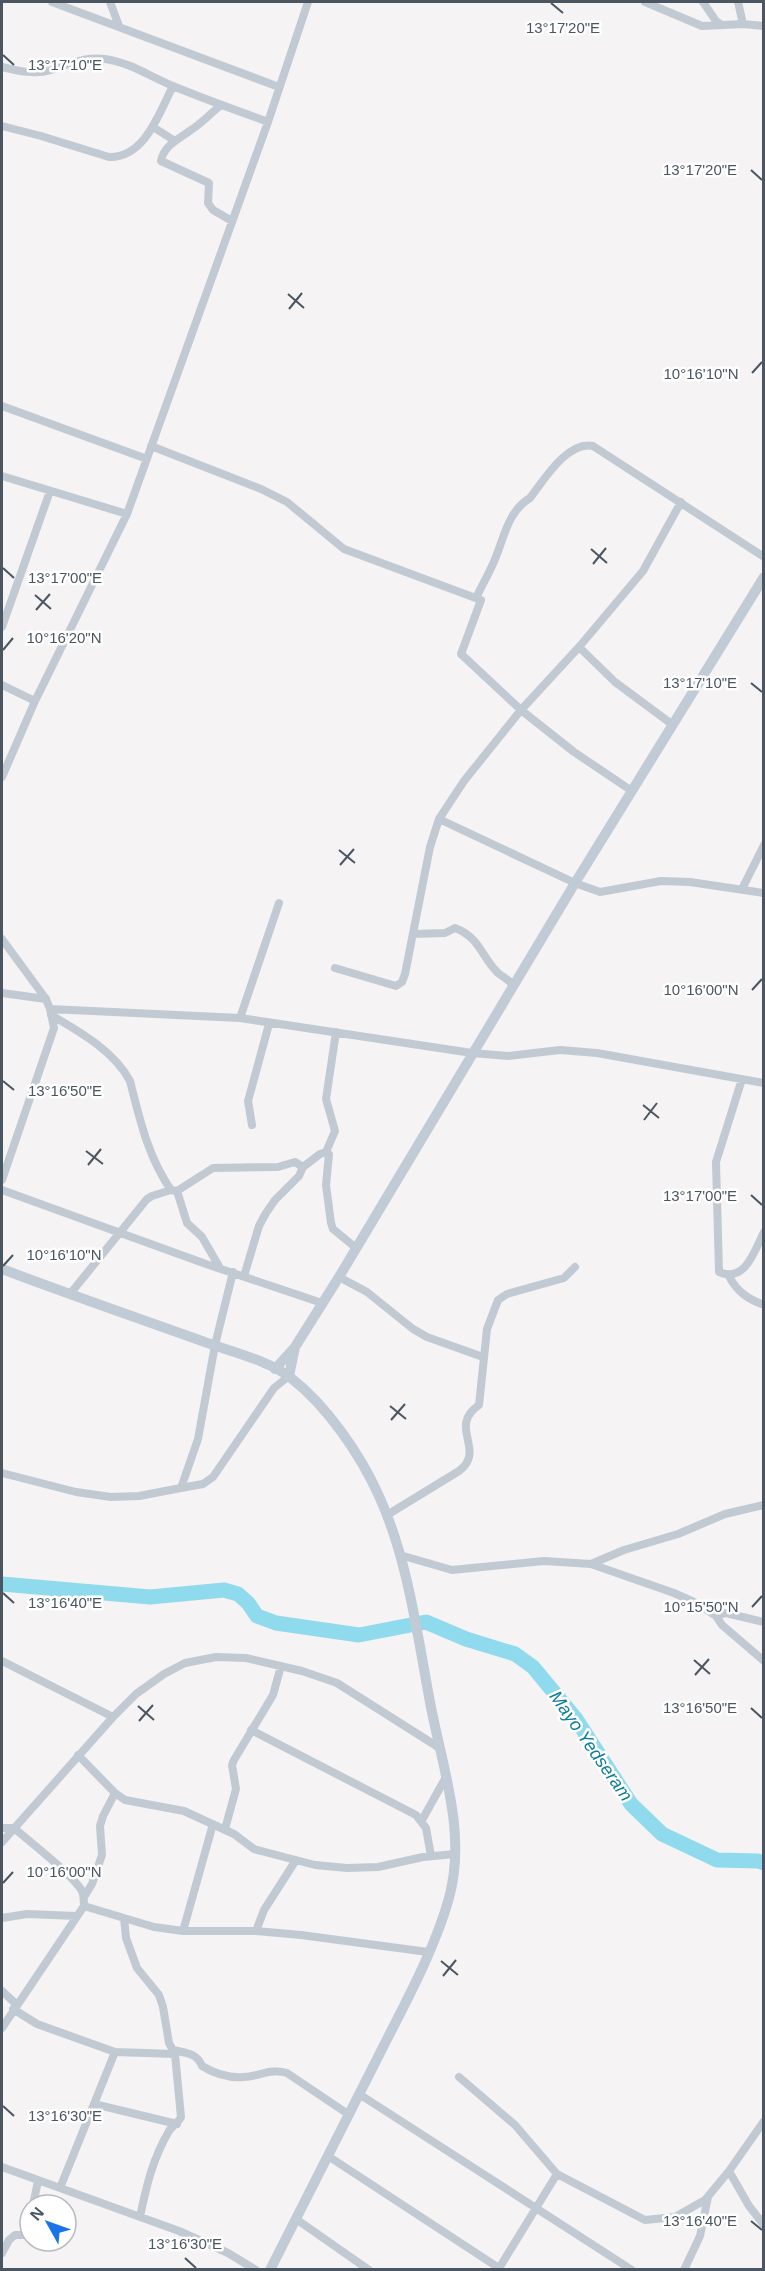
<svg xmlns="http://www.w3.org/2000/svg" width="765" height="2271" font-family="Arial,sans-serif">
<rect width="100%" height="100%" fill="#f5f3f3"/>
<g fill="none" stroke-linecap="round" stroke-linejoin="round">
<path stroke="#90daee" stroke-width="15" d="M2 1584 150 1597 224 1590 238 1594 248 1603 257 1616 276 1623 359 1635 426 1622 466 1639 515 1654 533 1667 576 1719 631 1804 662 1834 717 1860 758 1861 764 1863"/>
<path stroke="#c1cad2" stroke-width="8" d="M52 2 279 87
M110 2 119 26
M645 2 702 26 743 24 764 26
M703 2 716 21 722 25
M738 2 743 24
M2 67C18 71 35 75 51 70 69 65 85 56 105 59 129 62 151 77 173 86 204 99 236 110 268 122
M221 105C211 113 202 123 191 130 179 139 164 145 161 161L209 183 208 203 213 210 232 221
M2 126 41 136 109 157C145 158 159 113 173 86
M153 127 175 141
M2 406 147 459
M151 446 261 489 287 502 344 549 481 600 461 654 521 710 574 752 632 791
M2 476 127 514
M476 598C482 585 490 572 495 559 504 538 508 511 530 498 544 480 567 441 593 446L764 557
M2 627 50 491
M579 647 615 682 673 725
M2 685 35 701
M2 777 35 701 127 514 268 122 308 2
M439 819 575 883 600 892 661 881 690 882 764 893
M742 889 764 845
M413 934 445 933 455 928C481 938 481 957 498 973 503 977 509 980 513 985
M2 939 46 999 50 1009 54 1028 2 1180
M335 968 396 986 402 982 405 974 430 847 439 819 464 781 521 710 579 647 643 571 681 502
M2 993 46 999
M50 1009 240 1018 472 1053 508 1056 560 1050 597 1053 764 1083
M51 1015C80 1032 114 1051 130 1081 140 1120 148 1157 171 1190
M240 1018 279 903
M742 1079 716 1162 719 1272C745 1283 754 1252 764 1232
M252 1125 248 1101 269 1024
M326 1152 329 1154 326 1185 331 1223 333 1229 356 1248
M2 1190 206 1264 322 1303
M177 1191 187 1223 202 1237 220 1268
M244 1276 259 1226 266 1213 275 1200 299 1176 303 1167 320 1154 326 1152 335 1131 326 1099 336 1032
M729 1276C737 1292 748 1299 764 1305
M339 1277 367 1292 413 1329 427 1337 483 1357
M70 1294 147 1199 152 1196 171 1190 177 1191 213 1168 278 1167 295 1162 303 1167
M2 1473 76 1492 111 1497 139 1496 181 1488 203 1484 213 1477 274 1388 289 1376
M181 1488 198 1439 215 1345 233 1272
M387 1515 459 1471C487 1450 447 1427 479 1405L487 1329 498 1300 507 1294 564 1278 575 1267
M400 1555 452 1570 544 1561 591 1564 674 1593 694 1602 716 1616 722 1625 764 1661
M591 1564 624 1550 678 1534 725 1514 764 1505
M716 1616 726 1613 764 1622
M2 1661 113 1717
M251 1730 416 1815 426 1828 431 1856
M78 1755 115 1793 125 1800 184 1811 234 1834 254 1849 284 1857 315 1865 347 1868 378 1867 423 1857 455 1854
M422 1820 446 1777
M2 1828H14C30 1842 73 1875 82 1891 84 1896 84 1900 84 1906L2 2028
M225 1829 236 1789 232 1765 234 1760 273 1695 281 1666
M2 1842 113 1717 136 1694 164 1674 185 1663 216 1657 246 1658 302 1671 337 1683 438 1747
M84 1897 92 1884 102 1855 100 1826 103 1816 115 1793
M84 1906 154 1927 183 1931H256L301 1935 428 1952
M2 1918 27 1914 76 1916
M124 1918 126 1938 137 1968 159 1995 163 2007 169 2043 175 2054 181 2117C178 2123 172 2126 169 2131 153 2158 146 2187 140 2217
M183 1931 213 1824
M256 1931 264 1910 296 1860
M2 1991 16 2004
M13 2009 37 2024 115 2052 175 2054
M173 2050C186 2053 197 2053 202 2066 215 2074 229 2078 244 2077 260 2076 271 2068 287 2073L348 2114
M459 2077 515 2125 557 2174 645 2220 675 2217 705 2200 729 2171 764 2121
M359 2094 632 2270
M94 2104 177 2124
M328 2156 502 2270
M2 2167 179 2231 228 2253 256 2270
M729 2171 749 2206 764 2225
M60 2188 115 2052
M33 2205 38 2181
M296 2219 369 2270
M2 2253 9 2240 15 2235H26L30 2224
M498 2270 557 2174
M684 2270 700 2236 708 2197"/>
<path stroke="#c1cbd6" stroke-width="10" d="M2 1269C68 1294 135 1317 202 1341 229 1351 268 1360 291 1378 327 1406 360 1454 379 1496 408 1560 417 1633 430 1702 442 1767 467 1832 449 1898 434 1952 403 2007 378 2057 342 2128 306 2199 270 2270
M275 1369 295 1347 339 1277 575 883 764 577
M289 1376 295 1347"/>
</g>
<path fill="none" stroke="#4a5661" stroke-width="2" d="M551 3 563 13M3 55 14 65M751 170 762 180M288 294 304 308M289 309 302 293M752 373 762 362M591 549 607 563M593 564 606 548M3 568 14 578M35 595 51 609M36 610 50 594M3 650 13 638M751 683 762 692M339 850 355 863M340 865 354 849M752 990 762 979M3 1081 14 1090M643 1105 659 1118M644 1120 657 1103M86 1151 103 1164M88 1165 101 1149M751 1195 762 1205M3 1266 13 1255M390 1406 406 1419M391 1420 405 1404M3 1593 14 1603M752 1607 762 1596M694 1660 710 1674M695 1675 709 1659M138 1706 154 1720M751 1708 762 1718M139 1721 153 1705M3 1883 13 1872M441 1961 458 1975M443 1976 456 1960M3 2106 14 2116M751 2221 762 2230M185 2258 196 2268"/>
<g text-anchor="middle" stroke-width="5" stroke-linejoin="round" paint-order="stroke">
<g font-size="18" font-style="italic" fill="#0c7c9b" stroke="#fff">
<text transform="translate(591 1746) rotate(55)" y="6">Mayo Yedseram</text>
</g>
</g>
<g font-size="15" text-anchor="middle" fill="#4a5661" stroke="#fff" stroke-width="5" stroke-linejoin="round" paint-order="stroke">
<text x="563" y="33">13°17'20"E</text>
<text x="65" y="70">13°17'10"E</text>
<text x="700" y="175">13°17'20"E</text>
<text x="701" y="379">10°16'10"N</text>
<text x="65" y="583">13°17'00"E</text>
<text x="64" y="643">10°16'20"N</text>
<text x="700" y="688">13°17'10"E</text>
<text x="701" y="995">10°16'00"N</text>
<text x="65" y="1096">13°16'50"E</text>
<text x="700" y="1201">13°17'00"E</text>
<text x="64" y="1260">10°16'10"N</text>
<text x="65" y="1608">13°16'40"E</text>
<text x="701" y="1612">10°15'50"N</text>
<text x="700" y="1713">13°16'50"E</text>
<text x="64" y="1877">10°16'00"N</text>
<text x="65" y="2121">13°16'30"E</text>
<text x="700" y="2226">13°16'40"E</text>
<text x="185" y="2249">13°16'30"E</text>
</g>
<rect width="765" height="2271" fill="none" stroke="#4a5661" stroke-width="6"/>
<g transform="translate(48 2223) rotate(310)"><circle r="28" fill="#ffffff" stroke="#b7bbc0" stroke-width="1.5"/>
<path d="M0-4.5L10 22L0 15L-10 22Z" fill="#1a73e8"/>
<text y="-9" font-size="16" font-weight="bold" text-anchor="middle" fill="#4a5661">N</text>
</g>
</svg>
